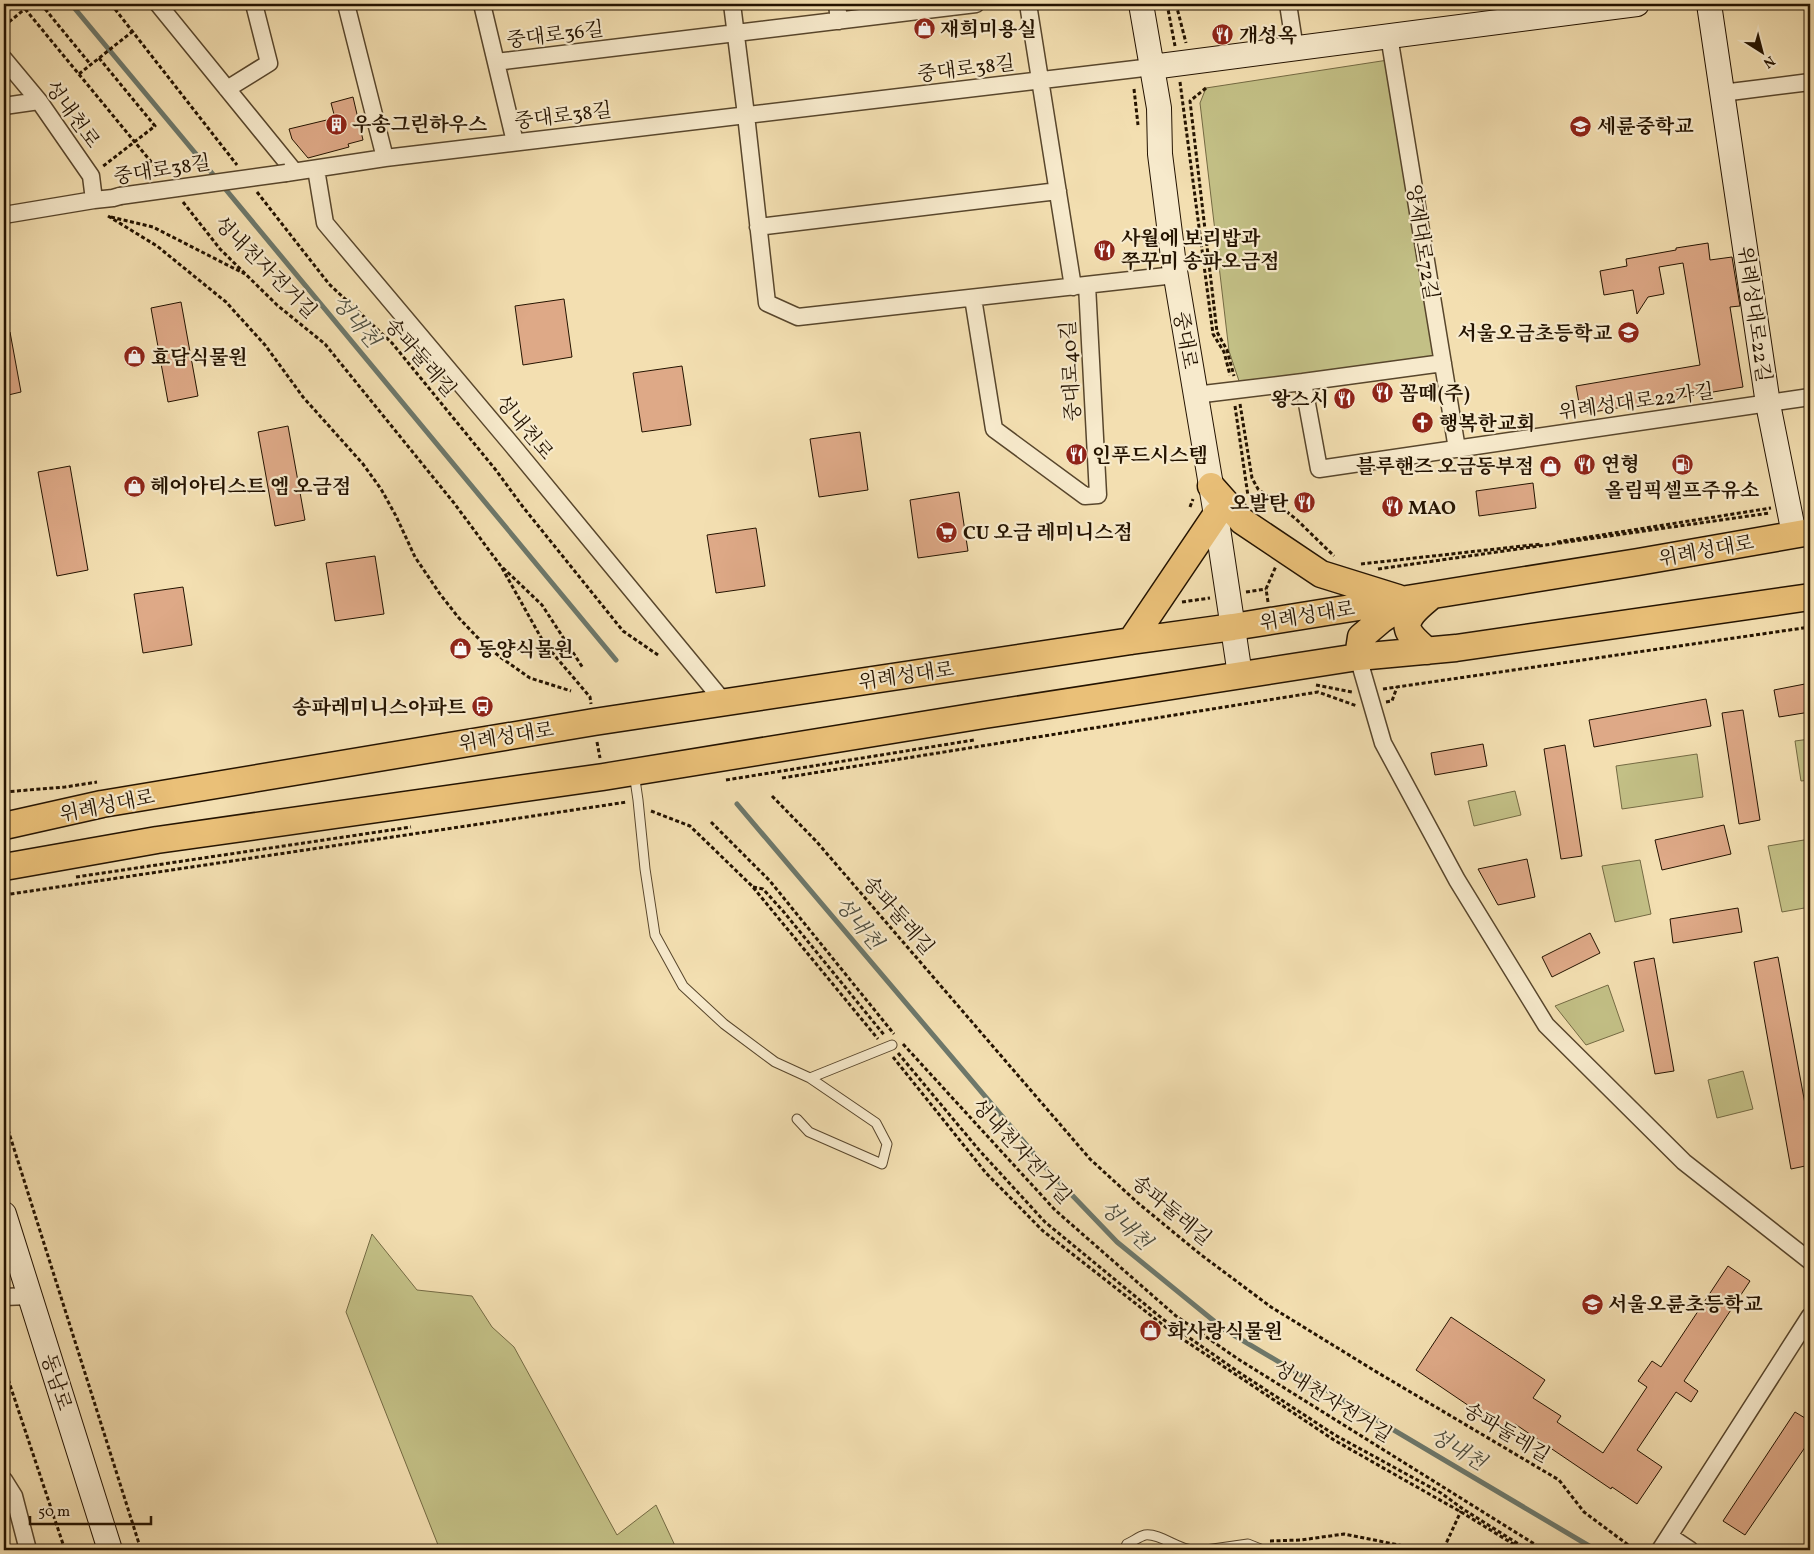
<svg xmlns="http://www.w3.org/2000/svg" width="1814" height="1554" font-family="Vollkorn,'Noto Serif KR',serif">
<rect width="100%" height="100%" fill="#f3dfb1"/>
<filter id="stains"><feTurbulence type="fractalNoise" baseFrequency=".004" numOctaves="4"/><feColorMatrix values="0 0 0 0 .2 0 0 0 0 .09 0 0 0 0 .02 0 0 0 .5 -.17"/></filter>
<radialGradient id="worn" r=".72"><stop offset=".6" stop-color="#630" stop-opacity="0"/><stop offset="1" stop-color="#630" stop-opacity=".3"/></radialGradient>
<path fill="#c3c086" stroke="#746a43" d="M1388 60 1436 358 1240 384 1229 351 1200 103 1206 88Z
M1810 739V780L1801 781 1795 741Z
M1697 754 1703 797 1622 809 1616 766Z
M1515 791 1521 815 1474 826 1468 801Z
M1810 839V907L1782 912 1768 846Z
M1640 860 1651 914 1615 922 1602 866Z
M1608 985 1624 1031 1586 1045 1555 1006Z
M1743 1071 1753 1109 1717 1118 1708 1080Z
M372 1234 417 1290 472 1296 492 1327 514 1347 617 1535 656 1505 677 1550H440L346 1312Z"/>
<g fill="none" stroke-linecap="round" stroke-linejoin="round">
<path stroke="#6d786b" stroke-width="5" d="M71 4 216 178
M222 185 616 660
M737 804 1046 1168 1117 1242 1225 1330 1596 1550"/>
</g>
<path fill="#dea987" stroke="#241300" d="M353 97 363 140 348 144 349 147 308 158 292 139 289 129 335 118 331 103Z
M1708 243 1710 260 1732 257 1740 306 1730 307 1743 387 1581 414 1576 386 1700 365 1683 263 1659 267 1664 294 1648 297 1637 314 1633 290 1604 295 1600 271 1627 266 1626 259 1676 250V248Z
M564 299 572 357 523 365 515 306Z
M181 302 198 396 168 402 151 308Z
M4 332H10L21 392 4 396Z
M682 366 691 425 642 432 633 373Z
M288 426 305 520 275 526 258 432Z
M860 432 868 490 819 497 810 439Z
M70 466 88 570 57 576 38 472Z
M1533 483 1536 508 1479 516 1476 491Z
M959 492 968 551 918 558 910 500Z
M756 528 765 586 716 593 707 535Z
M375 556 384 614 335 621 326 563Z
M183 587 192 645 143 653 134 594Z
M1810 683V712L1779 717 1774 690Z
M1706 699 1711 726 1594 747 1589 720Z
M1743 710 1760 820 1739 824 1722 713Z
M1483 744 1487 766 1435 775 1431 753Z
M1565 745 1582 856 1561 859 1544 749Z
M1724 825 1731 854 1662 870 1655 840Z
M1527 859 1535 897 1498 905 1478 869Z
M1738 908 1742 932 1673 943 1670 919Z
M1590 933 1600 953 1552 977 1542 957Z
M1778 957 1810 1131V1165L1791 1169 1754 962Z
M1654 958 1674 1071 1655 1074 1634 962Z
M1728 1266 1750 1281 1684 1381 1698 1391 1691 1402 1676 1392 1637 1450 1662 1467 1637 1504 1612 1487 1611 1489 1515 1424 1509 1433 1416 1370 1451 1317 1545 1380 1533 1398 1561 1416 1557 1422 1603 1453 1647 1387 1638 1381 1652 1361 1661 1367Z
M1795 1412 1810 1421V1440L1745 1535 1723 1521Z"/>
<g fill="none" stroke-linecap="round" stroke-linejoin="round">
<defs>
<path id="lane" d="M634 773 638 800 645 869 655 935 683 986 724 1024 775 1062 810 1078 876 1123 887 1144 882 1164 809 1132 797 1119
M810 1078 892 1045
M1124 1550 1127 1544C1132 1542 1140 1536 1145 1535 1160 1533 1177 1549 1192 1550
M1206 1550 1248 1544 1263 1550"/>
<path id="street" d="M158 4 294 171
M346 4 385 158
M482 4 515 142
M732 4 746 115 767 303 798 317 1175 275
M837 4 839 21
M1028 4 1073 287
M1288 4 1295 49
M1389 36 1457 449
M4 59 39 101 91 176 94 200
M496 62 976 4
M227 89 269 63 254 4
M1722 93 1810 82
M4 106 39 101
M316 169 325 223 512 445 724 702
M286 173 385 158 1152 67
M4 215 94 200 113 198 120 196
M758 227 1058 191
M973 298 994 429 1085 496 1098 495 1087 285
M1303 382 1443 363
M1195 395 1303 382 1319 469 1810 397
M1358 657 1383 743 1457 880 1546 1025 1684 1162 1810 1261
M4 1297 29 1296
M4 1480 14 1496 28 1550
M1669 1536 1690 1550
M1660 1550 1810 1316"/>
<path id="secondary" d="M1141 4 1159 108 1160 154 1174 265 1216 515 1240 675
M1709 4 1768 404 1794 534
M1152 67 1637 4
M4 1214 110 1550"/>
<path id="primary" d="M1211 486 1242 521 1321 574 1398 598
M1131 641 1216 515
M1427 651C1421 645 1410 637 1408 629 1404 617 1422 604 1430 597
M1358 657 1361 637 1381 620 1408 602
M4 826 102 804 594 722 1131 641 1233 627 1638 562 1810 532
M4 867 157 840 603 777 984 715 1358 657 1456 648 1810 597"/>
</defs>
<use href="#lane" stroke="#58462c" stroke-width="11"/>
<use href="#street" stroke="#58462c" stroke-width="19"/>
<use href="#secondary" stroke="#241300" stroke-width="26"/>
<use href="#primary" stroke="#241300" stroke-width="29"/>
<path stroke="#241300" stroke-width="3" stroke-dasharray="4 2.5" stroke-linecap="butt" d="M21 4 162 175
M41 4 91 65
M111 4 237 165
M1167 4 1175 46
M1176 4 1186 43
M4 26 31 4
M99 58 155 126 102 167
M79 74 133 31
M1180 82 1213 334 1224 352 1230 375
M1206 88 1190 101 1217 332 1227 350 1234 376
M1134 89 1138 125
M257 192 329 284 392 343 495 469 523 507 623 631 658 655
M183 202 220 249 277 305 325 344 454 503 500 565 542 605 583 668
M108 216 157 246 226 302 265 345 303 397 363 464 381 489 396 516 415 557 440 594 458 617 477 637 500 657 530 678 571 691
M111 217 153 227 245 274
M1240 404 1252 478 1258 489 1296 519 1334 556
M1235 406 1248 496
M1190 507 1193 499
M1557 542 1771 508
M1361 564 1541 544
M502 568 544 643 590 697 591 704
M1378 569 1770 513
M1246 592 1266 589
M1182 602 1210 598
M1268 602 1266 589 1276 566
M1316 685 1352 692
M1383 689 1810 627
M1386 702 1392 701 1397 687
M597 742 600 758
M782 778 1318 692 1357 706
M726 780 974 740
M4 792 65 787 97 782
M772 796 816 841 1090 1159 1138 1203 1200 1254 1271 1307 1375 1371 1559 1480 1584 1512 1635 1550
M651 811 690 826 752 886 878 1039
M711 822 770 881 894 1034
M76 877 411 827
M753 887 763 889 783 911 885 1036
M4 895 627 802
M903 1044 1055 1210 1176 1316 1238 1359 1544 1550
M898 1053 979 1150 1045 1222 1164 1320 1237 1371 1335 1435 1441 1493 1463 1509 1528 1550
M893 1057 986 1173 1043 1231 1172 1332 1334 1440 1461 1512 1523 1550
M4 1117 141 1550
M4 1367 65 1550
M1270 1541 1301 1540 1344 1534 1409 1547 1444 1548 1461 1511"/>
<use href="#lane" stroke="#f7eacc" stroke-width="9"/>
<use href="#street" stroke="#f7eacc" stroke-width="16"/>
<use href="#secondary" stroke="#f7eacc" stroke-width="24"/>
<use href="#primary" stroke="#eac078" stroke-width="26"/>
<defs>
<path id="street-bridge" d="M120 196 286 173"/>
</defs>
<use href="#street-bridge" stroke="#58462c" stroke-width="19" stroke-linecap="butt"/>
<use href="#street-bridge" stroke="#f7eacc" stroke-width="16"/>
</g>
<defs>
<symbol id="shop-disc" viewBox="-11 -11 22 22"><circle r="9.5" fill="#8f2418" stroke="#f7eacc"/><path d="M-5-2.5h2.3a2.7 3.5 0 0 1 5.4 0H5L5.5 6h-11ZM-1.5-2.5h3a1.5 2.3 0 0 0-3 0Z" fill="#fff"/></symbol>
<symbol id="restaurant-disc" viewBox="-11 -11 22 22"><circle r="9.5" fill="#8f2418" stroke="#f7eacc"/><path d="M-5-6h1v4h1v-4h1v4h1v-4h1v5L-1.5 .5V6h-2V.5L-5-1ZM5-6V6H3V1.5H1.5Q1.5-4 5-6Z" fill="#fff"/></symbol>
<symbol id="building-disc" viewBox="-11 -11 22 22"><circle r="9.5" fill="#8f2418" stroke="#f7eacc"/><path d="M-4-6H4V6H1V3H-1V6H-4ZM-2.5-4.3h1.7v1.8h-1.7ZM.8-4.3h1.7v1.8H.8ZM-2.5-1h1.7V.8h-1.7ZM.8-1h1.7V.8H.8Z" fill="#fff"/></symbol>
<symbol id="school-disc" viewBox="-11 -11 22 22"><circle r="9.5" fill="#8f2418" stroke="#f7eacc"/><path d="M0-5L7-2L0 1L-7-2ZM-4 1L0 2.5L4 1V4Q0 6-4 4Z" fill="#fff"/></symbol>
<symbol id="church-disc" viewBox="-11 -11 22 22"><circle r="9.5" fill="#8f2418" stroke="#f7eacc"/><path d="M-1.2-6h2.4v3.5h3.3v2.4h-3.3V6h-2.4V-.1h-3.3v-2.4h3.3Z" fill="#fff"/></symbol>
<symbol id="fuel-disc" viewBox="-11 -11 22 22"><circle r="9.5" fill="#8f2418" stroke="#f7eacc"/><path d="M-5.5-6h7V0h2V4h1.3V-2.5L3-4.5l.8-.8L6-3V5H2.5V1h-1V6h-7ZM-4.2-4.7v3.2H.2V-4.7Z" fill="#fff"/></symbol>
<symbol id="supermarket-disc" viewBox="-11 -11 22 22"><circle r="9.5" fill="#8f2418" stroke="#f7eacc"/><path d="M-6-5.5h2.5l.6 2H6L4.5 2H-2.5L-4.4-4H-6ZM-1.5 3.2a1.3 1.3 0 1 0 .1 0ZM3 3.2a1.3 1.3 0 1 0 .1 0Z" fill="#fff"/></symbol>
<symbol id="bus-disc" viewBox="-11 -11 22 22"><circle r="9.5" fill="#8f2418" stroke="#f7eacc"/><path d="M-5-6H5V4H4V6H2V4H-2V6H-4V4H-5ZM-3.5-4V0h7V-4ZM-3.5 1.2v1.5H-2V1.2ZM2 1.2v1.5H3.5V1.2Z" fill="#fff"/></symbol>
</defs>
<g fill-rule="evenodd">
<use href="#shop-disc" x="912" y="16" width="25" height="25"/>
<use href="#restaurant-disc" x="1210" y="22" width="25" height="25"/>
<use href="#building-disc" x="324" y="112" width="25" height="25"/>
<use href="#school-disc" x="1568" y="114" width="25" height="25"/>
<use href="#restaurant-disc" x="1092" y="238" width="25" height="25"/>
<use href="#school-disc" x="1616" y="320" width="25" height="25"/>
<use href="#shop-disc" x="122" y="344" width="25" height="25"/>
<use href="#restaurant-disc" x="1370" y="380" width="25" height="25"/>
<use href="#restaurant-disc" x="1332" y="386" width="25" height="25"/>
<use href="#church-disc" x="1410" y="410" width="25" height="25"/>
<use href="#restaurant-disc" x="1064" y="442" width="25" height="25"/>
<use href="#restaurant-disc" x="1572" y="452" width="25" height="25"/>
<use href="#fuel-disc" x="1670" y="452" width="25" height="25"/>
<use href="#shop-disc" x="1538" y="454" width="25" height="25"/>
<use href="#shop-disc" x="122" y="474" width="25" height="25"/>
<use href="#restaurant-disc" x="1292" y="490" width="25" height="25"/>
<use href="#restaurant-disc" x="1380" y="494" width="25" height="25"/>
<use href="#supermarket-disc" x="934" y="520" width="25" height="25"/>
<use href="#shop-disc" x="448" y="636" width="25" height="25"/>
<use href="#bus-disc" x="470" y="694" width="25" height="25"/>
<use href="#school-disc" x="1580" y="1292" width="25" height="25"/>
<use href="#shop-disc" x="1138" y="1318" width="25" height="25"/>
</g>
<g text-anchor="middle" stroke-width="4.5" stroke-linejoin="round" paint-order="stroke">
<g font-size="20" font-weight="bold" fill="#241300" stroke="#f7eacc" text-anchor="start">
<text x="940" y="36">재희미용실</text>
<text x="1239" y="42">개성옥</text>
<text x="352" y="131">우송그린하우스</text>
<text x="1597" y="133">세륜중학교</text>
<text x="1121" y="245">사월에 보리밥과<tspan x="1121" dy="23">쭈꾸미 송파오금점</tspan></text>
<text x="1612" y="340" text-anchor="end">서울오금초등학교</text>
<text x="151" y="364">효담식물원</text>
<text x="1399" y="400">꼼떼(주)</text>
<text x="1329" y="406" text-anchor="end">왕스시</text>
<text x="1439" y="430">행복한교회</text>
<text x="1092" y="462">인푸드시스템</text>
<text x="1601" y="471">연형</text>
<text x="1534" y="473" text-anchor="end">블루핸즈 오금동부점</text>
<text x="150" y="493">헤어아티스트 엠 오금점</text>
<text x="1682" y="497" text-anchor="middle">올림픽셀프주유소</text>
<text x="1288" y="510" text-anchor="end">오발탄</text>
<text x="1408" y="514">MAO</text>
<text x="963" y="539">CU 오금 레미니스점</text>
<text x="477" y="656">동양식물원</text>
<text x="466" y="714" text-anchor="end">송파레미니스아파트</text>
<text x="1608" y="1311">서울오륜초등학교</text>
<text x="1167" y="1338">화사랑식물원</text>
</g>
<g font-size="20" fill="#241300" stroke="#f7eacc">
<text transform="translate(555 34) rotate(-7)" y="7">중대로36길</text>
<text transform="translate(966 68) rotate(-7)" y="7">중대로38길</text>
<text transform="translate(73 114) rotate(54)" y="7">성내천로</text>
<text transform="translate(563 115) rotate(-7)" y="7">중대로38길</text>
<text transform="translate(162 169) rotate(-9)" y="7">중대로38길</text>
<text transform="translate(1423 242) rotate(81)" y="7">양재대로72길</text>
<text transform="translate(266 267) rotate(45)" y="7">성내천자전거길</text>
<text transform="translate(1755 314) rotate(82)" y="7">위례성대로22길</text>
<text transform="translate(1186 340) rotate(80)" y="7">중대로</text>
<text transform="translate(421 357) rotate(49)" y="7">송파둘레길</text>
<text transform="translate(1070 371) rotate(-93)" y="7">중대로40길</text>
<text transform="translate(1636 401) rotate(-8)" y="7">위례성대로22가길</text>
<text transform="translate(525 427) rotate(50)" y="7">성내천로</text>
<text transform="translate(1706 550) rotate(-10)" y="7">위례성대로</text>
<text transform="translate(1307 615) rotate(-9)" y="7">위례성대로</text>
<text transform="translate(906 675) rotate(-8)" y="7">위례성대로</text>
<text transform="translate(506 736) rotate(-9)" y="7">위례성대로</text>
<text transform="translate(107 805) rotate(-11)" y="7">위례성대로</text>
<text transform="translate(899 915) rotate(49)" y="7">송파둘레길</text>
<text transform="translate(1022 1151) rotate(47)" y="7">성내천자전거길</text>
<text transform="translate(1172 1210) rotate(40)" y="7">송파둘레길</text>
<text transform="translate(57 1382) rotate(72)" y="7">동남로</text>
<text transform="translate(1333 1401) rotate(32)" y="7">성내천자전거길</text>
<text transform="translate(1507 1432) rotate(31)" y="7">송파둘레길</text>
</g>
<g font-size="21" font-style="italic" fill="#4e4e3f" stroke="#f7eacc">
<text transform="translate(356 321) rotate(50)" y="7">성내천</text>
<text transform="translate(859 923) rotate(50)" y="7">성내천</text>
<text transform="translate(1126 1225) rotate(43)" y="7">성내천</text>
<text transform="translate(1458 1449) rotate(31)" y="7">성내천</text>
</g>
</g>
<rect width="1814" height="1554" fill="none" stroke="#f3dfb1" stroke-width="20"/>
<rect x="5" y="5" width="1804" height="1544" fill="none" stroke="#241300" stroke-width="2.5"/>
<rect x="10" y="10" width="1794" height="1534" fill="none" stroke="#241300"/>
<g transform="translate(1762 52) rotate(144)" stroke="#f7eacc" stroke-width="4" paint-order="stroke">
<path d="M0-4L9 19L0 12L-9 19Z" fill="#241300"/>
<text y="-8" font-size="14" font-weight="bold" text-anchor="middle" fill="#241300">N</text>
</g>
<path d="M30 1516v8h121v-8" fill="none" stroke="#241300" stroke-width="2.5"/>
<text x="38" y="1516" font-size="15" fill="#241300" stroke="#f7eacc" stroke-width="4" paint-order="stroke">50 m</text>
<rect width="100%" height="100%" filter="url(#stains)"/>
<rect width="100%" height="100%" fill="url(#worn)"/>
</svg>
